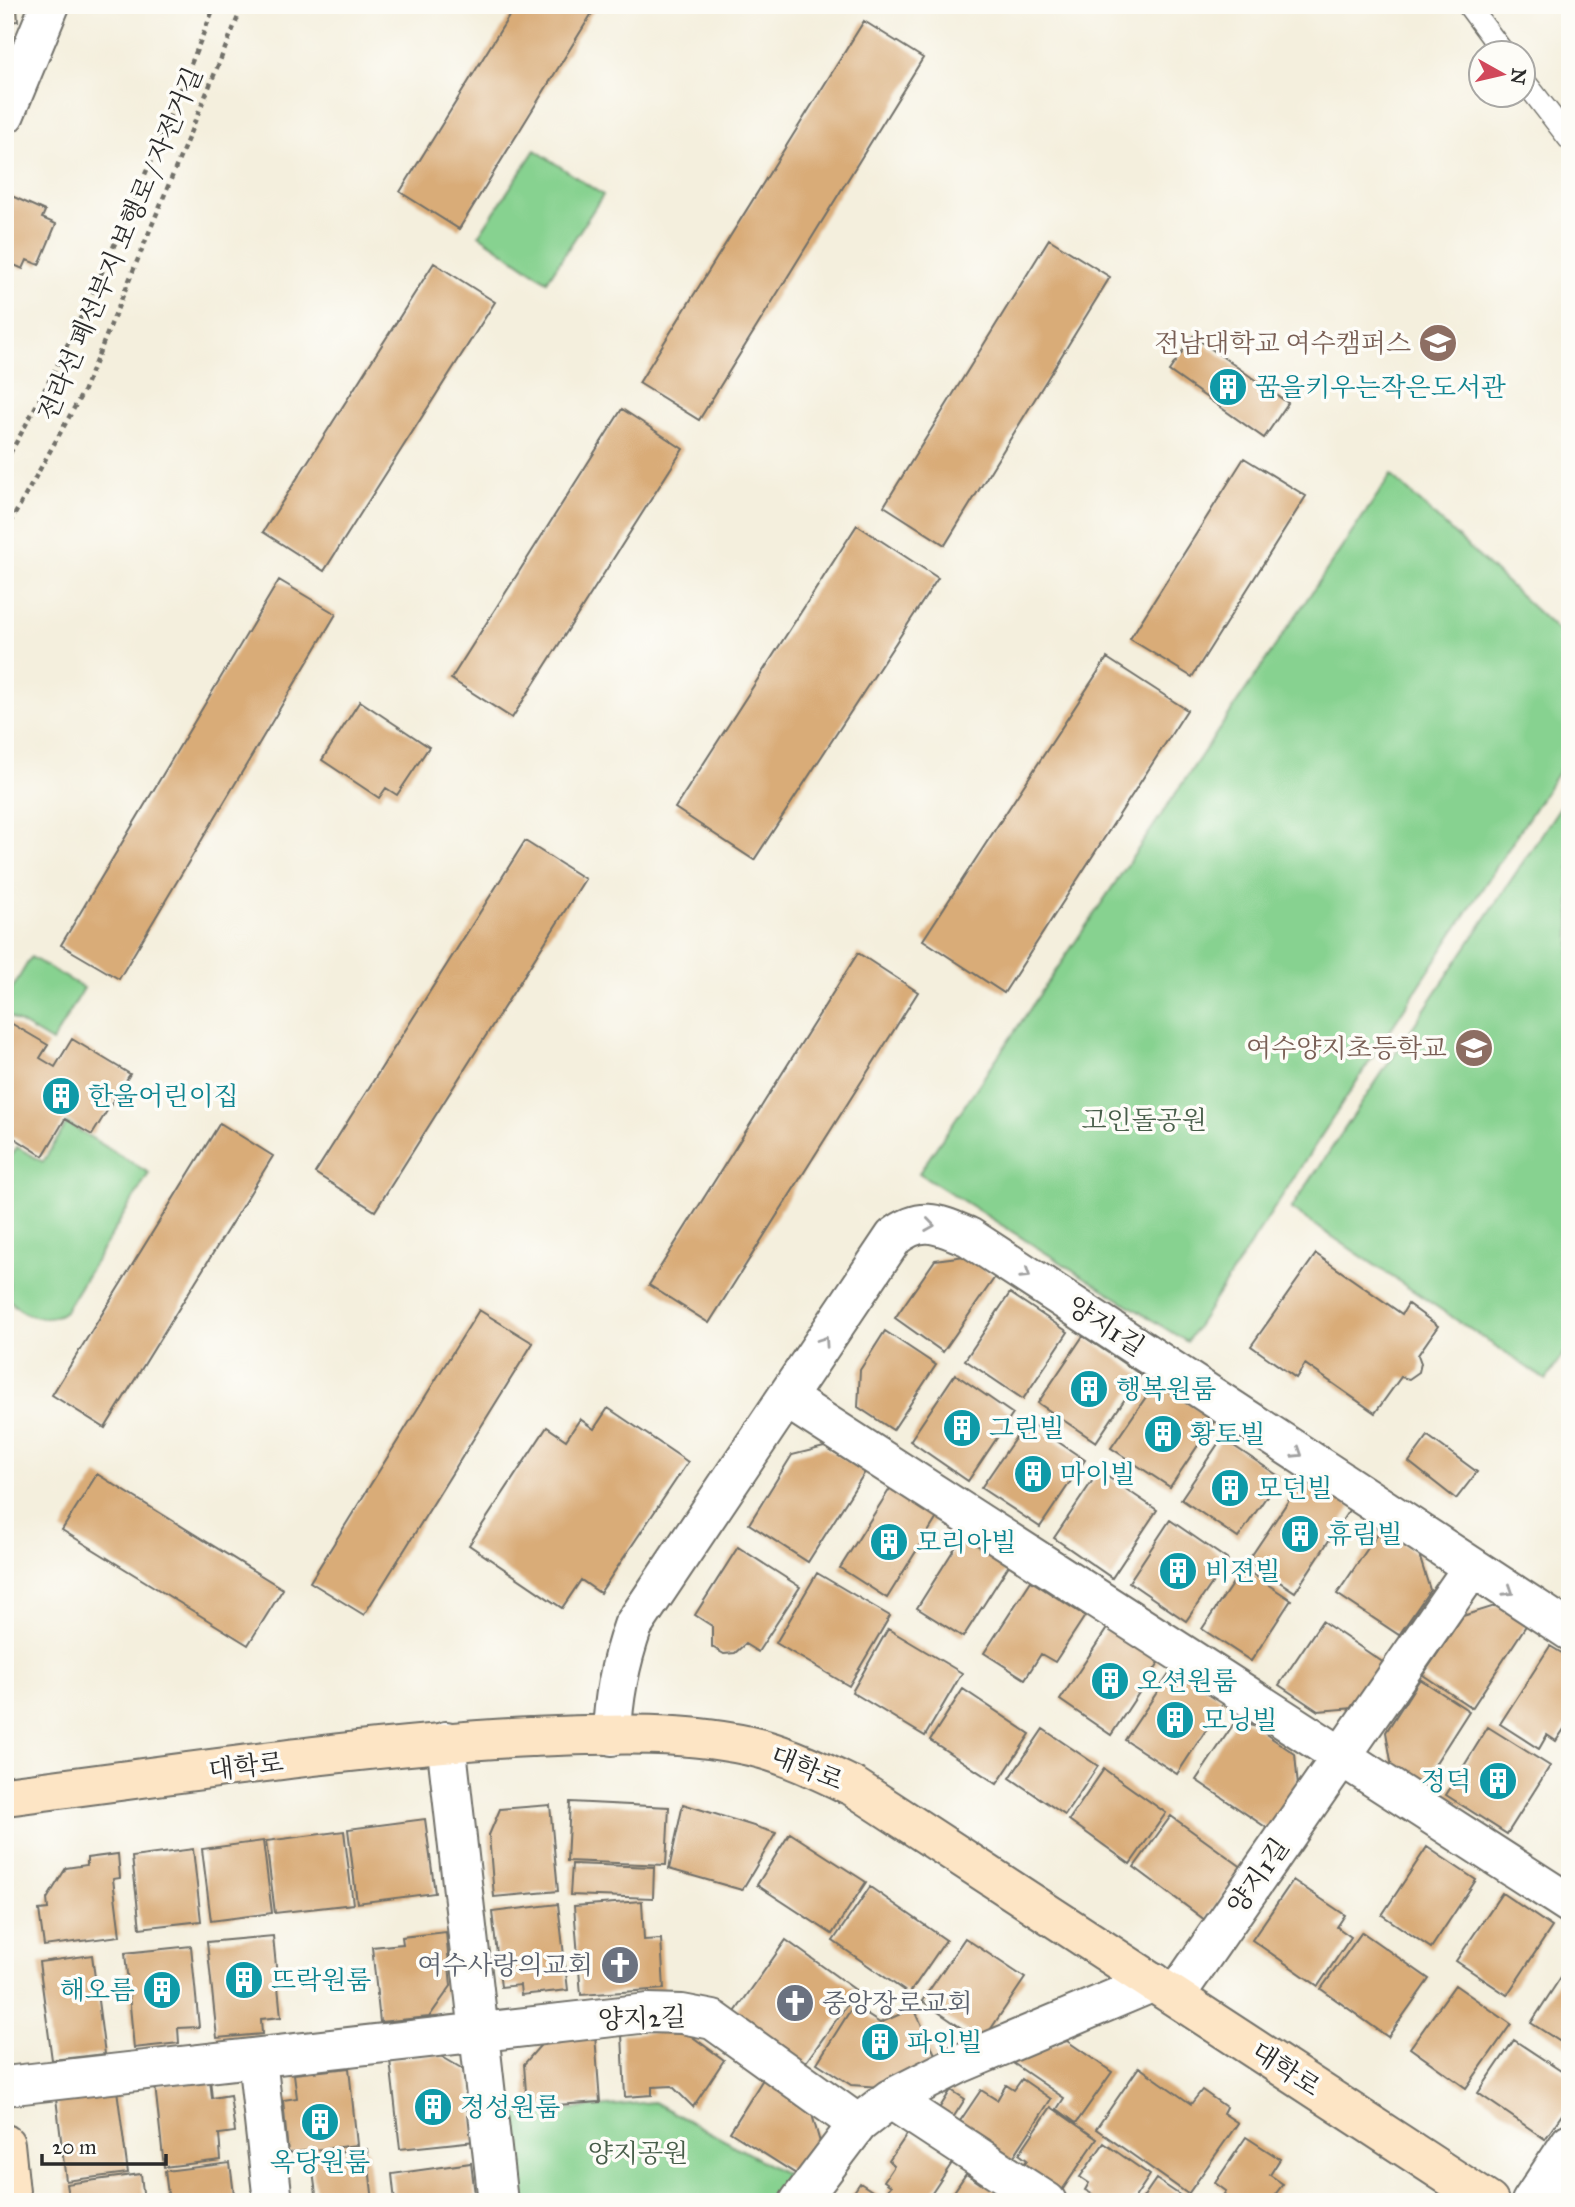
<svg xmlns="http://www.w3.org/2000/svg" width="1575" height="2207" font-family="'IM FELL Great Primer','Noto Serif KR',serif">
<rect width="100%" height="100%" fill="#fdfcf7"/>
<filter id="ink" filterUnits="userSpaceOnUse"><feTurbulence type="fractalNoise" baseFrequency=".0143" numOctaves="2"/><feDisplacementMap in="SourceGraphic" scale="14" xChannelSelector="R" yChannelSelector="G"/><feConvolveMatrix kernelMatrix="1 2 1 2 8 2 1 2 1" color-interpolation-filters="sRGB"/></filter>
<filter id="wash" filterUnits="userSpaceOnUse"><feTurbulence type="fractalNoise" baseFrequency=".00686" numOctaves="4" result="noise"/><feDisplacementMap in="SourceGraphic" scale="28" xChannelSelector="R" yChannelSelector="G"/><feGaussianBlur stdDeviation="1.57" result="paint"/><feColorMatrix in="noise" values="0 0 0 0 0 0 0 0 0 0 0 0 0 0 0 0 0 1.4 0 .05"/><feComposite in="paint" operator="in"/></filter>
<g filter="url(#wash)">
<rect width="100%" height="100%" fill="#f4efdd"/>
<path fill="#87d290" stroke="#597e5e" stroke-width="2" d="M535 150 603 195 547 281 479 235Z
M1391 475 1570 642V754L1187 1342 919 1173Z
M1570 792V1344L1546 1380 1291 1209Z
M31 957 84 988 52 1042 5 1014V1001Z
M67 1123 149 1173 65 1311C48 1325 21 1316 9 1299L5 1166 17 1147 43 1162Z
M654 2102 795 2179 774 2202H524L514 2114Z"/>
<g id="blocks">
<path fill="#d9ac78" d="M5 5H23L17 8 18 21 5 22Z
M516 5H597L459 229 400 192Z
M864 21 923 58 699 420 639 383Z
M5 193 45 211 42 218 56 224 39 265 27 260 23 269 5 261Z
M1049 239 1110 277 945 545 884 506Z
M434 263 495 302 324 571 263 532Z
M1193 336 1288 403 1264 438 1169 371Z
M622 409 683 449 512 718 451 679Z
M1244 458 1306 496 1192 677 1130 639Z
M857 525 938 578 754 860 675 808Z
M279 580 336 614 119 979 61 945Z
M1107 658 1187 710 1004 993 923 940Z
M360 701 429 747 397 795 386 788 379 798 322 760Z
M525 841 585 879 375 1211 315 1173Z
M858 953 918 992 709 1323 649 1285Z
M9 1022 48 1045 40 1058 55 1067 72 1039 130 1074 92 1135 65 1119 43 1156 5 1132V1028Z
M220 1123 273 1156 105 1428 52 1395Z
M1316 1254 1402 1314 1408 1304 1438 1326 1418 1355 1421 1363 1419 1372 1409 1379 1401 1377 1375 1413 1305 1364 1296 1378 1251 1346Z
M965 1256 995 1277 943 1352 895 1318 935 1260Z
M1010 1293 1068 1332 1023 1399 965 1360Z
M479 1310 533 1343 364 1615 310 1582Z
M885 1331 936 1365 893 1430 858 1407 860 1370Z
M1083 1336 1141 1375 1096 1442 1038 1403Z
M955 1374 1013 1414 968 1481 910 1441Z
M1157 1381 1215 1420 1170 1487 1111 1448Z
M608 1408 688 1462 600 1593 581 1580 562 1608 469 1545 547 1427 566 1440 580 1419 594 1429Z
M1027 1421 1085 1460 1040 1527 981 1488Z
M1428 1436 1477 1472 1456 1499 1409 1462Z
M1222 1438 1280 1477 1238 1538 1181 1499Z
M824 1447 865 1472 808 1562 749 1524 792 1455Z
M1099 1471 1157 1510 1112 1578 1054 1538Z
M97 1474 283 1589 248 1645 62 1530Z
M1305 1476 1351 1507 1295 1592 1248 1561Z
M891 1487 938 1516 887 1598 840 1568Z
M1170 1520 1228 1560 1186 1621 1129 1582Z
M1381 1529 1419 1555 1430 1590 1399 1635 1337 1594Z
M965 1532 1011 1562 963 1637 917 1608Z
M738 1547 800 1587 758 1652 745 1644 735 1653 724 1654 712 1647V1626L695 1615Z
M1243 1568 1291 1600 1251 1661 1202 1629Z
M817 1573 890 1616 849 1686 776 1643Z
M1031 1581 1085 1616 1055 1662 1041 1654 1025 1679 984 1653Z
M1498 1605 1527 1624 1472 1708 1423 1675 1463 1616Z
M1322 1621 1384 1663 1354 1708 1318 1711 1279 1685Z
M1108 1627 1160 1661 1111 1735 1060 1700Z
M888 1629 962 1673 925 1736 852 1692Z
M1550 1646 1570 1658V1720L1556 1741 1547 1735 1539 1749 1500 1724Z
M1174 1667 1225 1701 1177 1774 1125 1740Z
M1420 1679 1469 1711 1421 1786 1392 1767 1386 1732Z
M963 1689 1030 1734 997 1784 930 1740Z
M1239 1716 1295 1754 1298 1787 1270 1830 1196 1780Z
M1488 1727 1550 1766 1507 1834 1446 1795Z
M1043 1729 1098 1766 1065 1815 1010 1778Z
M1104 1769 1166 1813 1130 1864 1069 1820Z
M570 1802 669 1807 666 1865 567 1861Z
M683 1804 776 1833 742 1890 669 1869Z
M550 1805 558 1891 494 1897 489 1835 500 1809Z
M1171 1816 1243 1868 1205 1920 1134 1867Z
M425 1819 435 1893 357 1903 348 1829Z
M344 1831 353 1904 275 1913 266 1841Z
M790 1833 866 1882 832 1934 757 1885Z
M263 1841 272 1913 211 1921 202 1849Z
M1427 1847 1476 1880 1431 1948 1382 1915Z
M193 1849 201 1921 140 1928 132 1857Z
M118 1854 120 1878 113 1879 120 1936 44 1946 39 1910 48 1909 47 1899 66 1868 87 1865V1858Z
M572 1864 654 1867 653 1898 570 1895Z
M1293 1880 1345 1915 1337 1927 1351 1937 1318 1986 1252 1940Z
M870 1887 946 1940 909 1994 833 1941Z
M1502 1893 1552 1927 1507 1995 1456 1961Z
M642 1901 644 1940 661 1939 664 1989 581 1995 574 1906Z
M558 1904 568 1990 521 1995 520 1985 501 1987 492 1912Z
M446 1932 451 1986 429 2017 380 2022 372 1947 403 1944 402 1937Z
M1362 1932 1429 1979 1388 2037 1321 1989Z
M273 1936 281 2017 261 2019 262 2034 217 2038 207 1942Z
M965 1938 1025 1978 982 2042 922 2001Z
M786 1940 857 1991 803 2066 733 2015Z
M191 1946 199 2027 178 2028 179 2043 134 2048 125 1953Z
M92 1955 105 2054 52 2060 39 1962Z
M1570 1963V2048L1531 2023Z
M1455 1985 1511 2024 1466 2088 1410 2048Z
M853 2006 880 2023 914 2008 938 2061 881 2087 851 2085 817 2063Z
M683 2030 724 2060 693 2107 672 2086 652 2087V2095L625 2097 622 2034Z
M595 2035 600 2102 527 2107 524 2064 546 2039Z
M1514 2040 1570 2077V2103L1545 2139 1478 2093Z
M1067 2041 1112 2072 1076 2123 1057 2109 1064 2098 1010 2061Z
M439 2055 468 2072 475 2141 400 2149 390 2060Z
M1139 2067 1191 2104 1202 2090 1226 2107 1223 2113 1238 2123 1188 2194 1096 2129Z
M349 2068 357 2145 288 2153 283 2100 297 2098 294 2074Z
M765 2076 809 2104 821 2146 801 2177 730 2132Z
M210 2079 212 2098 230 2095 235 2132 219 2134 221 2160 164 2167 155 2085Z
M1022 2079 1051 2099 1010 2162 956 2127 981 2090 997 2100 1006 2085 1014 2090Z
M117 2090 128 2173 66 2181 56 2098Z
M951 2090 965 2099 949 2124 935 2115Z
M1051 2107 1097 2139 1058 2196 1020 2170 1027 2160 1019 2154Z
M908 2133 952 2163 926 2202H901L886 2192 891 2186 884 2181 894 2166 889 2161Z
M1246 2137 1280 2159 1270 2175 1283 2184 1274 2196 1283 2202H1219L1226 2191 1215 2183Z
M1104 2143 1150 2175 1132 2202H1087L1092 2194 1085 2190 1089 2183 1080 2177Z
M367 2149 373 2202H317L311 2156Z
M230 2163 235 2202H169L165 2171Z
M471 2163 476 2202H395L392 2174Z
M141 2174 144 2202H69L66 2184Z
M966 2174 981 2184 985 2179 1019 2202H947Z
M1156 2179 1190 2202H1140Z
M860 2183 889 2202H847Z"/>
</g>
</g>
<g filter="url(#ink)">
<use href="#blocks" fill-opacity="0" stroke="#717069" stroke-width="2"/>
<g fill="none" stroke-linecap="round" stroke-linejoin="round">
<defs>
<path id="lane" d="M1468 5 1503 52
M1522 78 1570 140"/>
<path id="street" d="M5 114 50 5
M786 1398 1570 1904
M612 1736C613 1696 620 1663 633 1626L894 1237C922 1215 938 1224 969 1237L1570 1631
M446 1741 498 2202
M1175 1996 1472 1568
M257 2058 273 2202
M5 2086 648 2013 682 2014 713 2020 858 2124
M890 2099 1047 2202
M799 2202 858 2124 890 2099 959 2064 1154 1982
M1531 2202 1570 2143"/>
<path id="secondary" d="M5 1796C180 1774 355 1746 530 1737 606 1734 688 1730 762 1749 794 1758 824 1773 854 1787L1489 2202
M5 2144 11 2202"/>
</defs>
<use href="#lane" stroke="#717069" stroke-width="24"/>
<use href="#street" stroke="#717069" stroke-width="42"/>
<use href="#secondary" stroke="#717069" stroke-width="42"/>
<path stroke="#717069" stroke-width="4.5" stroke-dasharray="5 5" stroke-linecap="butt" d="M5 462C89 316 152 160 215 5
M5 532 83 392 243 5"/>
<use href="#lane" stroke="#fff" stroke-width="21"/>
<use href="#street" stroke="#fff" stroke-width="38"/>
<use href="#secondary" stroke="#fde5c5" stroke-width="38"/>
</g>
<defs><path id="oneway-chevron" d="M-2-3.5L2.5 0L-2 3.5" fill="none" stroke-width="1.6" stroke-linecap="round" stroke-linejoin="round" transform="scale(1.75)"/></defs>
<g stroke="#a0a0a0">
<use href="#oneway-chevron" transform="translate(930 1225) rotate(8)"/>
<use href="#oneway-chevron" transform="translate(1026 1274) rotate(33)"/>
<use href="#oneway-chevron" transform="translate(824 1341) rotate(-56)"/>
<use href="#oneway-chevron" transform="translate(1298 1453) rotate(33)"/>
<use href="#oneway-chevron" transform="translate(1509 1591) rotate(33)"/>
</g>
</g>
<defs>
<symbol id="university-disc" viewBox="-11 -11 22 22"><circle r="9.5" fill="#8d6e63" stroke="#fdfcf7"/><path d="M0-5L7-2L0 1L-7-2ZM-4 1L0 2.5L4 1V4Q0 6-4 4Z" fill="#fff"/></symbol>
<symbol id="building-disc" viewBox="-11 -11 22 22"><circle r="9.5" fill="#0f9aa8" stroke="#fdfcf7"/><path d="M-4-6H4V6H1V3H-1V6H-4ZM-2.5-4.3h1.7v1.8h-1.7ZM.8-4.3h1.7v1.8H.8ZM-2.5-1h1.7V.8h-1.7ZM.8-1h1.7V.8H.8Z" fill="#fff"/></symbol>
<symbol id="school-disc" viewBox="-11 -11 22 22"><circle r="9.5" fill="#8d6e63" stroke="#fdfcf7"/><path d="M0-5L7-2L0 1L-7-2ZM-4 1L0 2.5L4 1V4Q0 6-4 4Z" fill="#fff"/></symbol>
<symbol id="church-disc" viewBox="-11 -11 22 22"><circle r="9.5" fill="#6b7280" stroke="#fdfcf7"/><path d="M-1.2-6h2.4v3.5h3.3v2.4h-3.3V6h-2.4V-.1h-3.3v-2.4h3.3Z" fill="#fff"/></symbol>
</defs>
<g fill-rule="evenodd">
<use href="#university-disc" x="1416" y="321" width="44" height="44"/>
<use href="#building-disc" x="1206" y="365" width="44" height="44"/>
<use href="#school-disc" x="1452" y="1026" width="44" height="44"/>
<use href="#building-disc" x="39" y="1074" width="44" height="44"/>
<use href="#building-disc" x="1067" y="1367" width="44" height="44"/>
<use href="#building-disc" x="940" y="1406" width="44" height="44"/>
<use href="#building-disc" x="1141" y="1412" width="44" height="44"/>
<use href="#building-disc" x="1011" y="1452" width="44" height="44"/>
<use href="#building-disc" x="1208" y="1466" width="44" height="44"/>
<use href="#building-disc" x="1278" y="1512" width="44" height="44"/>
<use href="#building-disc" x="867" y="1520" width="44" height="44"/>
<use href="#building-disc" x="1156" y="1549" width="44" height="44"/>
<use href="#building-disc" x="1088" y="1659" width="44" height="44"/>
<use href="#building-disc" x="1153" y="1698" width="44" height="44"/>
<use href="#building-disc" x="1476" y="1759" width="44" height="44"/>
<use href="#church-disc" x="598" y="1943" width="44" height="44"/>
<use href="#building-disc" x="222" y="1958" width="44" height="44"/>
<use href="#building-disc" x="140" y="1968" width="44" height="44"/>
<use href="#church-disc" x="773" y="1981" width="44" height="44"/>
<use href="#building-disc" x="858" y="2020" width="44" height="44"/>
<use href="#building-disc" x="411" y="2085" width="44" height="44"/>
<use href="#building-disc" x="298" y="2100" width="44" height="44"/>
</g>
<g text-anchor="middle" stroke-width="7" stroke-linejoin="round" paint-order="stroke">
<g font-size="26" fill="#2b2b2b" stroke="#fdfcf7">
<text transform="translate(120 244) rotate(-67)" y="9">전라선 폐선부지 보행로 / 자전거길</text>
<text transform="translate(1106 1326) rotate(33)" y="9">양지1길</text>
<text transform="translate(246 1766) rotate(-7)" y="9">대학로</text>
<text transform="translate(807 1768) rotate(22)" y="9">대학로</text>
<text transform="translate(1258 1876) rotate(-55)" y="9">양지1길</text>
<text transform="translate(642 2018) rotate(-2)" y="9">양지2길</text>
<text transform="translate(1286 2069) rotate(33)" y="9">대학로</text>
</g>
<g font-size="26" fill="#785e54" stroke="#fdfcf7" text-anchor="end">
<text x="1411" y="352">전남대학교 여수캠퍼스</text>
<text x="1447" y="1057">여수양지초등학교</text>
</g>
<g font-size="26" fill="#0d838f" stroke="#fdfcf7" text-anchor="start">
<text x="1255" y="396">꿈을키우는작은도서관</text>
<text x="88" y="1105">한울어린이집</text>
<text x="1116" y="1398">행복원룸</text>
<text x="989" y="1437">그린빌</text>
<text x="1190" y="1443">황토빌</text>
<text x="1060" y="1483">마이빌</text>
<text x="1257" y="1497">모던빌</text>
<text x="1327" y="1543">휴림빌</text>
<text x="916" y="1551">모리아빌</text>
<text x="1205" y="1580">비젼빌</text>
<text x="1137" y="1690">오션원룸</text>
<text x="1202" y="1729">모닝빌</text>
<text x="1471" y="1790" text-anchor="end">정덕</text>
<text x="271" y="1989">뜨락원룸</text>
<text x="135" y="1999" text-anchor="end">해오름</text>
<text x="907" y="2051">파인빌</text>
<text x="460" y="2116">정성원룸</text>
<text x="320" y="2171" text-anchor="middle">옥당원룸</text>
</g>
<g font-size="26" fill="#475d49" stroke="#fdfcf7">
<text x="1144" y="1129">고인돌공원</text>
<text x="638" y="2162">양지공원</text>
</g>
<g font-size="26" fill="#5b616d" stroke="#fdfcf7" text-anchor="end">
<text x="593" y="1974">여수사랑의교회</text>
<text x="822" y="2012" text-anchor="start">중앙장로교회</text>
</g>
</g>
<rect width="1575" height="2207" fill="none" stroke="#fdfcf7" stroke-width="28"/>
<g transform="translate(1502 74) rotate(98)"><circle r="33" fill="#fdfcf7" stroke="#a9a8a5" stroke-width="2"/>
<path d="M0-5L12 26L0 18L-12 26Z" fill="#d1495b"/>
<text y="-10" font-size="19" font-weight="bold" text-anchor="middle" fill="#2b2b2b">N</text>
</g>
<path d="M42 2154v10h124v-10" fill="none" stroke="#2b2b2b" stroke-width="3.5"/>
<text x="52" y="2154" font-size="21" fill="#2b2b2b" stroke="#fdfcf7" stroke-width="5" paint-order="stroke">20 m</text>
</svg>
